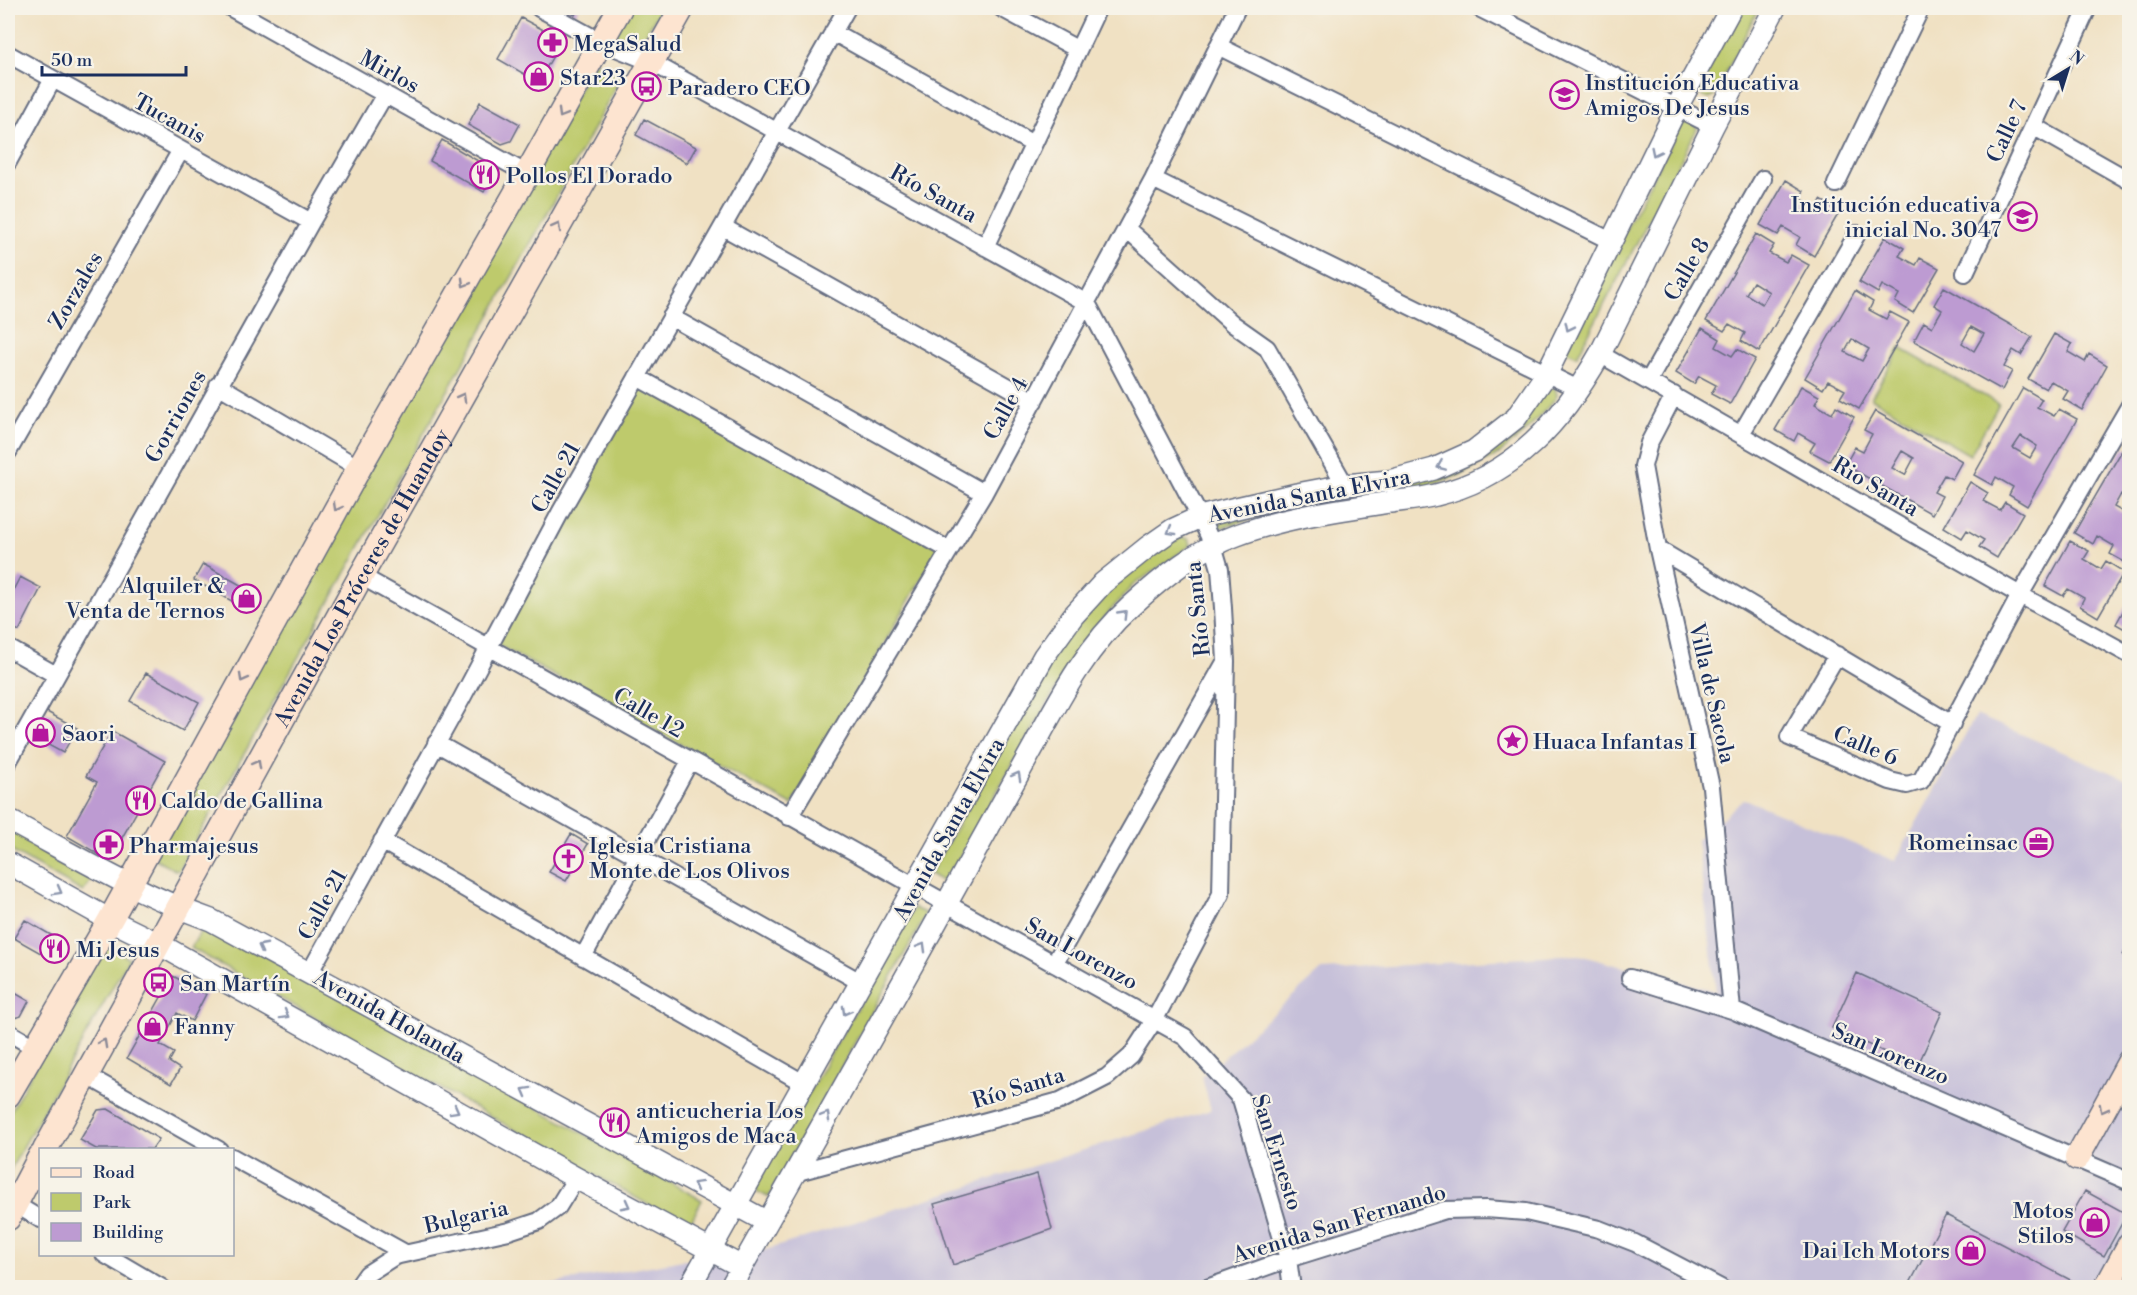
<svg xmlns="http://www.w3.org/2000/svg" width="2137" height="1295" font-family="'Libre Bodoni',serif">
<rect width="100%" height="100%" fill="#f7f3e8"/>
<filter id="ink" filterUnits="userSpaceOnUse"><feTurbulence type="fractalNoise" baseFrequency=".0167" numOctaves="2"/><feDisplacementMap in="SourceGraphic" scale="12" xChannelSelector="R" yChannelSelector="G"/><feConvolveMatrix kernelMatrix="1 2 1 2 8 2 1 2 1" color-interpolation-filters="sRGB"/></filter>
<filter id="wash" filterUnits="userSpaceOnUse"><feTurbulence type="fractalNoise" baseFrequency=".008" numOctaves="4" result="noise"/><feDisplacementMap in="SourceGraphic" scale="24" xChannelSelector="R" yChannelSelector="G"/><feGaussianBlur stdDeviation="1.35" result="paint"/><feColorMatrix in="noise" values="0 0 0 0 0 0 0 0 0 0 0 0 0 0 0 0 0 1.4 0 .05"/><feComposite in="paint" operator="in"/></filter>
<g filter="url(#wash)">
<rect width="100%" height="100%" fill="#f0e1c3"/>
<path fill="#c6c0d9" d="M1976 715 2129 780 2130 1273 2122 1287 528 1288 683 1260 718 1265 1211 1110 1202 1077 1322 970 1578 955 1716 991 1697 840 1744 799 1895 861Z"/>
<path fill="#beca6c" stroke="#6c7c65" stroke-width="1.5" d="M625 8H661L638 47 615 35Z
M1739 8H1759L1714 96 1709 99 1699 94 1698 89Z
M594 62 619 77V81L557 196 179 870H175L152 857Z
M1683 120 1695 123 1697 129 1577 356 1568 352 1564 347Z
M1900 348 1999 404 1970 455 1871 398Z
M641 385 939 548 792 805 496 644Z
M1546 386 1555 388 1557 394 1556 398 1525 432 1499 454 1460 475 1421 487 1272 513 1219 528 1216 522 1441 473Z
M1182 537 1189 539 1191 545 1132 586 1081 644 945 883 930 874 1062 641 1113 584 1156 551Z
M8 825 95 875 83 892 8 849Z
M914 908 925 913V917L770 1195 768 1197 758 1192 755 1187Z
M206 922 702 1200 688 1227 191 948Z
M103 944 129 958 8 1174V1116Z"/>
<g id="blocks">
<path fill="#bd9bd2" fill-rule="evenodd" d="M563 8H579L575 15Z
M521 18 555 36 557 49 538 82 498 59Z
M480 102 520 124 511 141 502 144 468 125Z
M644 119 696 147 687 163 636 135Z
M442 140 490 168V181L484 192 430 161Z
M1786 180 1804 191 1800 198 1817 208 1821 200 1840 211 1814 256 1796 245 1800 237 1783 227 1778 235 1760 225Z
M1756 234 1774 245 1769 253 1786 262 1791 255 1809 265 1759 352 1741 341 1745 333 1729 324 1724 331 1706 321ZM1753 282 1769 292 1762 304 1746 294Z
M1885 237 1904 248 1899 256 1916 265 1920 258 1939 268 1913 313 1895 302 1899 294 1882 285 1878 293 1859 282Z
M1944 287 2032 337 2021 355 2013 350 2004 367 2012 371 2002 390 1914 341 1924 322 1932 327 1942 310 1934 305ZM1971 327 1984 334 1974 351 1962 343Z
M1855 291 1873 302 1869 310 1886 319 1890 312 1909 322 1859 409 1840 398 1845 390 1828 381 1823 389 1805 378ZM1852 339 1869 349 1862 361 1845 352Z
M1702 328 1720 339 1716 347 1732 356 1737 349 1755 359 1730 404 1711 394 1716 385 1699 376 1694 384 1676 373Z
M2054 334 2072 344 2068 352 2085 362 2089 354 2107 365 2082 410 2063 399 2068 391 2051 381 2046 389 2028 379Z
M1801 386 1819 396 1815 404 1832 414 1836 406 1854 417 1829 461 1810 451 1815 443 1798 433 1794 441 1775 430Z
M2023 388 2042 399 2037 407 2054 416 2059 409 2077 419 2027 506 2009 495 2013 487 1996 477 1992 485 1974 475ZM2021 436 2037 446 2030 458 2013 448Z
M1875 411 1962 461 1952 479 1944 475 1934 492 1942 496 1932 514 1845 465 1855 447 1863 451 1872 434 1864 430ZM1902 451 1914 458 1905 475 1892 468Z
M2124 447 2130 450V499L2121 494 2114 507 2130 516 2128 564 2110 554 2114 546 2097 536 2093 544 2074 533Z
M1970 482 1988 493 1983 501 2000 510 2005 502 2023 513 1997 558 1979 547 1984 540 1967 530 1962 538 1944 527Z
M2070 541 2089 551 2084 559 2101 569 2106 561 2124 572 2098 617 2080 606 2084 598 2068 589 2063 596 2045 586Z
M203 564 255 593 246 609 194 580Z
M20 577 41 588 19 631 8 625V600Z
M2126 606 2130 608V632L2116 624Z
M146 673 199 702 183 731 130 701Z
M45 711 77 728 63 753 32 736Z
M112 731 165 761 114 852 100 855 67 836 97 782 86 776Z
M571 834 588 844 566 881 549 872Z
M25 920 63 942 53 960 14 938Z
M2130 940V958L2123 955Z
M1857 973 1942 1012 1917 1067 1832 1028Z
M173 976 206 994 192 1021 177 1013 160 1045 174 1053 169 1062 180 1069 171 1084 127 1058Z
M8 989 29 1001 21 1016 10 1019 8 1017Z
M108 1109 159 1139 152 1149H96L80 1140 98 1110Z
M1037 1174 1052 1229 953 1265 934 1204Z
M2085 1191 2127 1214 2104 1256 2062 1232Z
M1946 1215 2082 1286 2081 1287H1908Z"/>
</g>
</g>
<g filter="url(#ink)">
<use href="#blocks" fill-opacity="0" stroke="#666d81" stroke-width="1.5"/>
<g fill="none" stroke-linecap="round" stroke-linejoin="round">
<defs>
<path id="minor" d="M231 8 527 174
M539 8 601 42 651 62 1087 303 1200 517 1213 545 1220 569 1223 608 1226 661 1221 894 1155 1019 1131 1056 1107 1077 1060 1101 794 1173
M1001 8 1077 49
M1479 8 1713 126
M833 32 1033 144
M1218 46 1611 241
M8 54 311 222
M2033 126 2130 181
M8 162 53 79
M1153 179 1580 390
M1836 184 1921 8
M723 227 1034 401
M1127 229 1233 324 1267 348 1345 485
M985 247 1098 8
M1965 273 2088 8
M671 317 984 493
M1600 354 2020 595 2130 655
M637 377 949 550
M1649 380 1763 179
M218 385 359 468
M1674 395 1649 443 1643 466 1658 549 1711 787 1732 1010
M1741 434 1857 234
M8 452 181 150
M1658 549 1952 724
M361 576 1185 1037 1241 1099 1288 1259 1292 1288
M8 648 56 675
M1837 655 1789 737 1890 781 1907 785 1921 781 2020 595 2130 405
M436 743 862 983
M8 762 311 222 385 94
M789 817 984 493 1153 179 1237 8
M382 841 805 1084
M583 957 690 761
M1054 964 1224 664
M310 972 462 698 560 513 847 8
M1630 978 1732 1010 2130 1182
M8 1032 34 1047
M86 1075 219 1150
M232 1157 405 1253
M15 1204 40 1219
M104 1254 162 1288
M357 1288 367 1274 395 1256 509 1231 539 1221 558 1207 576 1178
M1207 1288 1288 1259 1445 1210 1486 1209 1526 1212 1599 1229 1635 1243 1721 1288"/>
<path id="tertiary" d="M8 820C74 855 140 895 211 920L767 1222
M8 863 110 920 157 943 576 1178 742 1267
M689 1288 1044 656 1073 616 1103 583 1149 546 1172 530 1200 517 1232 509 1297 494 1345 485 1389 481 1434 469 1474 451 1516 418 1547 373 1677 107 1731 8
M730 1288C810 1146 891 1005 969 863 991 823 1013 784 1035 744 1062 694 1088 645 1131 606 1162 578 1197 549 1237 535 1286 517 1339 510 1390 502 1405 500 1421 499 1436 495 1515 476 1562 421 1600 354L1713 126 1775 8"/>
<g id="secondary">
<path d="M8 1095 110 920 359 468 527 174 620 8"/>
<path id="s1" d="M45 1150 361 576 682 8"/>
<path d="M2077 1158 2130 1061"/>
<path d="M8 1218 40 1157"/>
<path d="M2106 1288 2130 1244"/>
</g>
</defs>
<use href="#minor" stroke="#666d81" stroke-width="20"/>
<use href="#tertiary" stroke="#666d81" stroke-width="24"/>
<use href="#secondary" stroke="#666d81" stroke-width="27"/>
<use href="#minor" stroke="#fff" stroke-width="16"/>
<use href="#tertiary" stroke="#fff" stroke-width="21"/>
<use href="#secondary" stroke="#fde4d0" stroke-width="24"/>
</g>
<defs><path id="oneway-chevron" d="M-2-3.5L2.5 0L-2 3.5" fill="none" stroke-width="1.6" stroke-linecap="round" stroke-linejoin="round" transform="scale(1.5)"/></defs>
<g stroke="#8c8a97">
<use href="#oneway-chevron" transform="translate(562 114) rotate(120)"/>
<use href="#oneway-chevron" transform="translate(557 227) rotate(-61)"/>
<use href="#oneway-chevron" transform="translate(465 283) rotate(120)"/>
<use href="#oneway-chevron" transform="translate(462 397) rotate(-61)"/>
<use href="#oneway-chevron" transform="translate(337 507) rotate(119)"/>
<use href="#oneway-chevron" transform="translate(243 678) rotate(119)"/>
<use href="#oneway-chevron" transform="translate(257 764) rotate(-61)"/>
<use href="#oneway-chevron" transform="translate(103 1043) rotate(-61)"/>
<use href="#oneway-chevron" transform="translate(2103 1109) rotate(118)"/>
</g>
<g stroke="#8d97ae">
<use href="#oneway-chevron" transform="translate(1655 152) rotate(116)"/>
<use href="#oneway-chevron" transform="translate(1569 327) rotate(116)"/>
<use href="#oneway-chevron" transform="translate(1441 466) rotate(157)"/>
<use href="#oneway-chevron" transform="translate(1171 531) rotate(150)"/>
<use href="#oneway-chevron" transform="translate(1123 614) rotate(-46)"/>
<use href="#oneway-chevron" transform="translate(1017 776) rotate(-61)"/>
<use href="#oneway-chevron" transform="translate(58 891) rotate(29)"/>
<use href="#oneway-chevron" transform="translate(262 947) rotate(-152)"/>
<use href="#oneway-chevron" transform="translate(922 947) rotate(-60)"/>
<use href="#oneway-chevron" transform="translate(846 1011) rotate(119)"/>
<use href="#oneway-chevron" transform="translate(285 1015) rotate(29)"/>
<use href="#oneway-chevron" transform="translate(526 1091) rotate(-151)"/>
<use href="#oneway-chevron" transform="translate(455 1110) rotate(29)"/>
<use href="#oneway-chevron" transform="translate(826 1116) rotate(-60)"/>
<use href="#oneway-chevron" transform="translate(697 1185) rotate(-151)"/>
<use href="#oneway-chevron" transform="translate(626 1205) rotate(28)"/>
</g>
</g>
<defs>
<symbol id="pharmacy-ring" viewBox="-11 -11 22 22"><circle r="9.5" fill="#f7f3e8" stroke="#b5179e" stroke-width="1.5"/><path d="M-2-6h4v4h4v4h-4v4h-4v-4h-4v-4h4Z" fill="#b5179e"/></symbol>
<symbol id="shop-ring" viewBox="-11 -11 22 22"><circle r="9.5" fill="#f7f3e8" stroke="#b5179e" stroke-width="1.5"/><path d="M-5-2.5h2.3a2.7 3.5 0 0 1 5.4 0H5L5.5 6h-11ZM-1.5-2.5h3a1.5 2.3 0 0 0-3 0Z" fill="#b5179e"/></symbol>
<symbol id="bus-ring" viewBox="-11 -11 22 22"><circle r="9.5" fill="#f7f3e8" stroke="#b5179e" stroke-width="1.5"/><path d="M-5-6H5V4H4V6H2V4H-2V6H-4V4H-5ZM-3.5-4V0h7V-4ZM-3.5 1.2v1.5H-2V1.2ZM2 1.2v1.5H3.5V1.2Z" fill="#b5179e"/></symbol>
<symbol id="school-ring" viewBox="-11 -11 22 22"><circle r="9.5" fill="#f7f3e8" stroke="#b5179e" stroke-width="1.5"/><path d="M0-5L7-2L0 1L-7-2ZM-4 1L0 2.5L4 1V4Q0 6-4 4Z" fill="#b5179e"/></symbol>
<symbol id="restaurant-ring" viewBox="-11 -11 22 22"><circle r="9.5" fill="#f7f3e8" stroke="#b5179e" stroke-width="1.5"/><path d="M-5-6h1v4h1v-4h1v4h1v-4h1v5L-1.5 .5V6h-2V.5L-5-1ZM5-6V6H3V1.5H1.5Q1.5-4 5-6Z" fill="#b5179e"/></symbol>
<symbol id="sight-ring" viewBox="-11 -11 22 22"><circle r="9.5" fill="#f7f3e8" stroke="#b5179e" stroke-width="1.5"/><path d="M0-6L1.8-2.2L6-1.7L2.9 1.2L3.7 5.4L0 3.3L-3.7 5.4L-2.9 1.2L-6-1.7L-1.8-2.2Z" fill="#b5179e"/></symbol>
<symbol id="office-ring" viewBox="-11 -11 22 22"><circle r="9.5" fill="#f7f3e8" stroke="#b5179e" stroke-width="1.5"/><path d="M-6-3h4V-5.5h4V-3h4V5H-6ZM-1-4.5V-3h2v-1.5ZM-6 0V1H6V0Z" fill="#b5179e"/></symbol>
<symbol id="church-ring" viewBox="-11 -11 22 22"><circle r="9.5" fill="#f7f3e8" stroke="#b5179e" stroke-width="1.5"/><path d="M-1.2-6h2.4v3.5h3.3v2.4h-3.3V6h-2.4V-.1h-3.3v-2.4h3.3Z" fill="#b5179e"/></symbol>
</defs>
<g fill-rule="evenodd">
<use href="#pharmacy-ring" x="536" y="26" width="33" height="33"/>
<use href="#shop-ring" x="522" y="60" width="33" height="33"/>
<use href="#bus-ring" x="630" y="70" width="33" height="33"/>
<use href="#school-ring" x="1548" y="78" width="33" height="33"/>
<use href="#restaurant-ring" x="468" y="158" width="33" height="33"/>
<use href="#school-ring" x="2006" y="200" width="33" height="33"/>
<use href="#shop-ring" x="230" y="582" width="33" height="33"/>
<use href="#shop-ring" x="24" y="716" width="33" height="33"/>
<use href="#sight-ring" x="1496" y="724" width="33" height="33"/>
<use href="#restaurant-ring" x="124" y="784" width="33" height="33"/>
<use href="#office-ring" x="2022" y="826" width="33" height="33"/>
<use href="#pharmacy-ring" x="92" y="828" width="33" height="33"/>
<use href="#church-ring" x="552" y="842" width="33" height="33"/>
<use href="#restaurant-ring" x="38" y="932" width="33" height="33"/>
<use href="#bus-ring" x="142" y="966" width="33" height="33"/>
<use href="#shop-ring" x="136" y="1010" width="33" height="33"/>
<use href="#restaurant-ring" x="598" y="1106" width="33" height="33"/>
<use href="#shop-ring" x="2078" y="1206" width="33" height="33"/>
<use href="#shop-ring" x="1954" y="1234" width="33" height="33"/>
</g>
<g text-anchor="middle" stroke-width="4.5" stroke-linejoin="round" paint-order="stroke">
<g font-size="22" fill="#1b2f5e" stroke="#f7f3e8" text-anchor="start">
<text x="573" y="51">MegaSalud</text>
<text x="560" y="85">Star23</text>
<text x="1585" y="90">Institución Educativa<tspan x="1585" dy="25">Amigos De Jesus</tspan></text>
<text x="668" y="95">Paradero CEO</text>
<text x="506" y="183">Pollos El Dorado</text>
<text x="2001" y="212" text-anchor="end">Institución educativa<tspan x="2001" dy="25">inicial No. 3047</tspan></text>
<text x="225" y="593" text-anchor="end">Alquiler &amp;<tspan x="225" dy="25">Venta de Ternos</tspan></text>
<text x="62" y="741">Saori</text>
<text x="1533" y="749">Huaca Infantas I</text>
<text x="161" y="808">Caldo de Gallina</text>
<text x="2018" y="850" text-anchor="end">Romeinsac</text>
<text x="129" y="853">Pharmajesus</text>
<text x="589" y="853">Iglesia Cristiana<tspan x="589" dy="25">Monte de Los Olivos</tspan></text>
<text x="76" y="957">Mi Jesus</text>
<text x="180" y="991">San Martín</text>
<text x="174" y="1034">Fanny</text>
<text x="636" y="1118">anticucheria Los<tspan x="636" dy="25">Amigos de Maca</tspan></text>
<text x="2074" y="1218" text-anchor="end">Motos<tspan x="2074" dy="25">Stilos</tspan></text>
<text x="1950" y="1258" text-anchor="end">Dai Ich Motors</text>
</g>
<g font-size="22" fill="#1b2f5e" stroke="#f7f3e8">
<text transform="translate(390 71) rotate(29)" y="8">Mirlos</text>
<text transform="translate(170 118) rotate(29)" y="8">Tucanis</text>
<text transform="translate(2006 131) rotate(-65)" y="8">Calle 7</text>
<text transform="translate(934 193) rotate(29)" y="8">Río Santa</text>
<text transform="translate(1686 269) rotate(-60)" y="8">Calle 8</text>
<text transform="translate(75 290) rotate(-60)" y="8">Zorzales</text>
<text transform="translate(1005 408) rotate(-61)" y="8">Calle 4</text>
<text transform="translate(175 416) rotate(-61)" y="8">Gorriones</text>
<text transform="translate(555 477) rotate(-61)" y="8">Calle 21</text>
<text transform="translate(1876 486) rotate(30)" y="8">Rio Santa</text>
<text transform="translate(1309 495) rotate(-11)" y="8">Avenida Santa Elvira</text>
<text dy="8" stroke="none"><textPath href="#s1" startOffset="654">Avenida Los Próceres de Huandoy</textPath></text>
<text transform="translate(1197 609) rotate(-96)" y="8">Río Santa</text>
<text transform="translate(1713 693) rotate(77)" y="8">Villa de Sacola</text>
<text transform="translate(649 712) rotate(30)" y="8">Calle 12</text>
<text transform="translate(1866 745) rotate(23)" y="8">Calle 6</text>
<text transform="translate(948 829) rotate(-61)" y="8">Avenida Santa Elvira</text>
<text transform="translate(322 904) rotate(-61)" y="8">Calle 21</text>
<text transform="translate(1082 953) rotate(29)" y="8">San Lorenzo</text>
<text transform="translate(390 1016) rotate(29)" y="8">Avenida Holanda</text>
<text transform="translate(1891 1053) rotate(23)" y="8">San Lorenzo</text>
<text transform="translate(1018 1087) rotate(-17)" y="8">Río Santa</text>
<text transform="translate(1278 1152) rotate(72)" y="8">San Ernesto</text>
<text transform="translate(466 1216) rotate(-13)" y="8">Bulgaria</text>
<text transform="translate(1339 1223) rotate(-17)" y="8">Avenida San Fernando</text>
</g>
</g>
<rect width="2137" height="1295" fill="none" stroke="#f7f3e8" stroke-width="30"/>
<rect x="39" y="1148" width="195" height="108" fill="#f7f3e8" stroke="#9fa5b1" stroke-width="1.5"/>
<rect x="51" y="1168" width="30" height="9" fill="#fde4d0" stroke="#9fa5b1" stroke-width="1.5"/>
<text x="93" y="1178" font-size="18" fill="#1b2f5e">Road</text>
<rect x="51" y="1193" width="30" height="18" fill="#beca6c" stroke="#9fa5b1" stroke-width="1.5"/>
<text x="93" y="1208" font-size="18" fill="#1b2f5e">Park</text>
<rect x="51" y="1223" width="30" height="18" fill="#bd9bd2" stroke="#9fa5b1" stroke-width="1.5"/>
<text x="93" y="1238" font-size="18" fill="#1b2f5e">Building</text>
<g transform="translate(2068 69) rotate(38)" stroke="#f7f3e8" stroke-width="4.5" paint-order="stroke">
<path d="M0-4.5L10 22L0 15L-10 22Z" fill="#1b2f5e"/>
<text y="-9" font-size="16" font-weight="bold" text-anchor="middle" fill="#1b2f5e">N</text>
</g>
<path d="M42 66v9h144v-9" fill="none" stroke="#1b2f5e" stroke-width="3"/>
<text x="51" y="66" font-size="18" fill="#1b2f5e" stroke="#f7f3e8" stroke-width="4.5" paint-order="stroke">50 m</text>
</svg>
